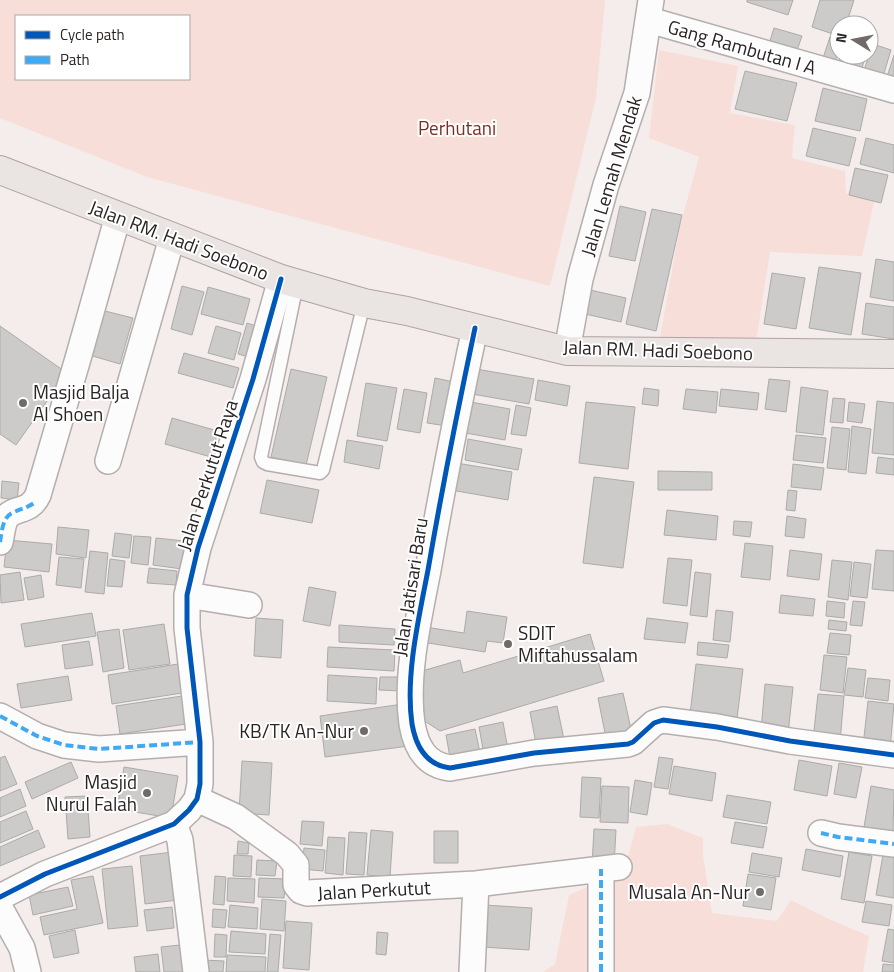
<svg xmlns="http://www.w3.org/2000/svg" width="894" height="972" font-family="'Titillium Web',sans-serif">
<rect width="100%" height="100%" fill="#f4edeb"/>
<path fill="#f8ded9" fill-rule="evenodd" d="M0 0H605L596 98 550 286 147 177 0 118ZM189 16V79H16V16Z
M659 50 738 66 730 113 795 125 792 158 845 171 846 193 875 198 862 256 770 252 756 342 659 343 680 226 699 157 649 138Z
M667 824 703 838V855L712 913 777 921 791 900 829 919 869 936 863 972H543L555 964 569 895 624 871 636 827Z"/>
<path fill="#cccbca" stroke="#ababaa" d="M747 0H793L788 15 747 2Z
M820 0H854L846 25H839V36L812 27Z
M774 28 802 36 796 53 769 44Z
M830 37 839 40V49L834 65 822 61Z
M873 44 891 50 882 80 863 73Z
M841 55H866L860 74 837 67Z
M894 55V83L886 80Z
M745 71 797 83 787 121 735 109Z
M823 88 867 99 860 131 815 121Z
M813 128 856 138 849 166 806 156Z
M866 138 894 145V173L860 164Z
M855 168 888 175 881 203 849 195Z
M620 206 646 212 635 261 609 256Z
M652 209 682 215 656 331 626 324Z
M876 259 894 262V301L870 297Z
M819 267 861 273 851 335 809 328Z
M772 273 805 278 796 329 764 324Z
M182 286 204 292 192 335 171 329Z
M208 287 250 299 243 325 201 314Z
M590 290 626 298 621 322 585 314Z
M866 303 894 307V339L862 334Z
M101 310 133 318 120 364 89 355Z
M247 323 262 328 253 358 238 354Z
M0 326 67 373 16 445 0 434Z
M216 326 241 333 234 360 208 353Z
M184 353 239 368 233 388 178 373Z
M291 369 327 377 306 465 271 457Z
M476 369 534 379 529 404 472 394Z
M435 378 454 382 447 426 427 423Z
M769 379 790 381 786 412 765 409Z
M538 380 570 386 567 406 535 400Z
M366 383 397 388 387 441 357 436Z
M801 387 828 391 823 435 796 432Z
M644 388 659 390 658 406 642 404Z
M404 389 427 393 420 433 397 429Z
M686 389 718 392 716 413 683 409Z
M721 389 759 393 757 410 719 406Z
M833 398 845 399 843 423 830 422Z
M465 401 510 409 505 440 460 432Z
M877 401 894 403V455L872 453Z
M586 402 635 407 628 469 579 463Z
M849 402 865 404 862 423 847 421Z
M516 405 531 408 526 436 511 434Z
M172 418 218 431 211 457 165 444Z
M852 426 871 429 866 474 848 472Z
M832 427 850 429 846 470 827 468Z
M796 435 826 438 823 463 793 460Z
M468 439 522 449 518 470 465 460Z
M347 440 383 446 379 469 344 462Z
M878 457 894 459V475L876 473Z
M456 463 512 472 508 500 451 490Z
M793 464 824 468 821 490 791 487Z
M658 471 712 472V490H658Z
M594 477 634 482 623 568 583 563Z
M267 480 319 490 312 523 260 513Z
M2 481 19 483 17 500 1 498Z
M788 490 797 491 795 511 786 510Z
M667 510 718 516 716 540 664 535Z
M787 516 806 519 804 538 785 536Z
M734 521 752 522 750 537 733 535Z
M58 527 89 530 86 558 56 554Z
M115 533 132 535 129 558 112 556Z
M134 536 151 537 148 565 131 563Z
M156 538 185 541 182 569 153 565Z
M7 540 52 544 49 572 4 567Z
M745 543 773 546 770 580 741 577Z
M790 550 822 554 819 580 787 576Z
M876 550 894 551V591L872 589Z
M90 551 108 553 104 594 85 592Z
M59 557 84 559 81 588 56 585Z
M668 558 692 560 687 606 663 603Z
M110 559 125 561 122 587 107 586Z
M832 560 852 562 848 600 828 597Z
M854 562 871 564 867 598 850 596Z
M149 568 177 571 176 585 147 583Z
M20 572 24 600 1 603 0 575Z
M695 572 711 574 707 617 690 615Z
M41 575 44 597 28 600 24 578Z
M309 587 336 592 330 626 303 621Z
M781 595 815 599 813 616 779 613Z
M827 601 845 603 844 618 826 616Z
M853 601 865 602 862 626 850 625Z
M716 610 733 612 730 642 713 640Z
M467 611 507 617 503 643 487 641 485 652 422 642 425 627 464 633Z
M92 613 96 636 25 647 21 624Z
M256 618 283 620 281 658 254 656Z
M647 618 688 623 685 643 644 639Z
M829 620 847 622 846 631 828 629Z
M164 624 170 664 129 670 123 630Z
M339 625 395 629 394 645 339 642Z
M119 629 124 668 103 672 97 632Z
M830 633 851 635 849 655 827 653Z
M590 634 604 681 440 731 423 720 422 671 460 660 463 673Z
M89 641 93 665 65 669 62 645Z
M698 642 729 645 727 658 697 655Z
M328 647 395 650 394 671 327 667Z
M824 655 847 657 843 693 820 690Z
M178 664 182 693 112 704 108 675Z
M696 664 743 669 737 719 690 714Z
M848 668 866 670 863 697 844 695Z
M328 675 377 678 376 704 327 701Z
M68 676 72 700 21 708 17 684Z
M380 677H402L401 691 379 690Z
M868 678 890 680 888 701 865 698Z
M765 684 793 687 788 734 761 731Z
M623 693 633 738 607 743 598 698Z
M818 694 844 696 840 742 813 739Z
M182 696 186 724 120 734 116 706Z
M868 701 894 704 890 749 863 746Z
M403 704 409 746 325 757 320 716Z
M557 706 565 744 537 749 530 712Z
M503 722 508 750 484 755 479 727Z
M475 729 481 757 451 763 446 735Z
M5 756 17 784 0 791V758Z
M659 757 673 759 668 789 654 787Z
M799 760 832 766 827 796 794 790Z
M242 761 272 763 269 815 239 813Z
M71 762 78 778 32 799 25 782Z
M839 763 862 767 856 798 834 794Z
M674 766 716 773 712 801 669 794Z
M124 767 178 776 171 818 117 809Z
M582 777 601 778 599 818 580 817Z
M635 780 652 783 647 815 630 812Z
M602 786 629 787 628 823 600 822Z
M871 786 894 790 893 832 864 827Z
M20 789 26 806 0 817V798Z
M727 795 771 802 767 824 723 817Z
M87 796 90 837 68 839 65 797Z
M26 811 33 829 0 843V822Z
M302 821 324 822 322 846 300 844Z
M735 822 767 827 763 848 731 843Z
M594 829 616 830 614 865 592 864Z
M38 830 45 847 0 866V847Z
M371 830 393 832 390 877 367 875Z
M434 831H458V863H434Z
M349 832 367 833 364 875 346 874Z
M328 837 345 838 343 875 325 873Z
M238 841 249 843 248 854H237Z
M304 848 325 850 323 871 302 869Z
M806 849 843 856 840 877 802 870Z
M173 852 178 900 145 904 140 856Z
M849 852 872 856 864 903 841 899Z
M752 853 782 858 779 877 749 872Z
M234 855 252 856 251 877 233 876Z
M883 855 894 857V898L876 895Z
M257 860 277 861 275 876 256 875Z
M132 866 138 926 108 929 102 869Z
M748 874 776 878 771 910 743 906Z
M93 876 103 923 44 935 40 917 77 909 71 880Z
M215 876 226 877 224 905 213 904Z
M228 878 255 879 254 903 227 901Z
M259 878 286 879 284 898 258 897Z
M68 887 73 906 33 915 29 895Z
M262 899 286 901 284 931 260 929Z
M866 901 892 905 889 926 862 922Z
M230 905 258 908 257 929 228 927Z
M485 905 532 908 529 950 482 947Z
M172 907 174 928 147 931 144 910Z
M213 909 227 910 225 928 212 927Z
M286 921 312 923 309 970 283 968Z
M888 929 894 930V963L882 961Z
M75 930 79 953 54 958 49 936Z
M231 931 266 934 265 954 229 952Z
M377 932 388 933 386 955 376 954Z
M215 934 227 935 226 957H214Z
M270 934 281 935 278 972H267Z
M180 945 183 972H164L161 947Z
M158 954 160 972H136L134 957Z
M227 955 266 957 265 972H226Z
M203 960 224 961 223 972H202Z
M883 964 894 965V972H882Z"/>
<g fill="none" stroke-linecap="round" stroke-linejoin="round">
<defs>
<path id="service" d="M297 284 261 457 263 462 267 464 320 473 323 470 364 303"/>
<path id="minor" d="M649 20 894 90
M475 328C458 408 442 489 428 570 419 617 405 676 412 724 416 747 426 765 450 768L534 753 628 744 633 742 654 723 663 720 717 727 790 741 894 755
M567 351 580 279 606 185 637 93 651 0
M108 461 172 238
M0 542C2 534 2 525 6 518 15 506 29 514 38 495L79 355 118 216
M187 595 249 605
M0 716 37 736 64 745 99 749 200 742
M197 799 236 817 287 854 296 865V885L301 891 307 893 476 884 619 867
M174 824 180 840 196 972
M821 833 838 837 894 844
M0 897 45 874 174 824 189 810 197 799 200 784V742L187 628V595L198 548 253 379 281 279
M0 908 22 948 28 972
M472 972 476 884
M601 972V869"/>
<path id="primary" d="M0 170 281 279 364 303 407 311 567 351 894 354"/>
</defs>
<use href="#service" stroke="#b4aead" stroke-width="15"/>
<use href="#minor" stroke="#b4aead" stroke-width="28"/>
<use href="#primary" stroke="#b0a3a1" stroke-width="30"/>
<use href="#service" stroke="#fdfcfc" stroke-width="12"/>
<use href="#minor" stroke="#fdfcfc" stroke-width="25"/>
<use href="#primary" stroke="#eae4e3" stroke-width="28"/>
<path stroke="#3fa9f5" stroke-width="4" stroke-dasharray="8 4" stroke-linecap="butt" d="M0 542C2 532 2 518 12 513 20 509 27 508 34 503
M0 716 37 736 64 745 99 749 200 742
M821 833 838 837 894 844
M601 972V869"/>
<defs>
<path id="cycleway" d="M475 328C458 408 442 489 428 570 419 617 405 676 412 724 416 747 426 765 450 768L534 753 628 744 633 742 654 723 663 720 717 727 790 741 894 755
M0 897 45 874 174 824 189 810 197 799 200 784V742L187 628V595L198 548 253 379 281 279"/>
</defs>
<use href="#cycleway" stroke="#fff" stroke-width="8"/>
<use href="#cycleway" stroke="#0057b8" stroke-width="5"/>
</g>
<g fill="#716a69" stroke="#fff" stroke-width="2">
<circle cx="23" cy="403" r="5"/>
<circle cx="508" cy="644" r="5"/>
<circle cx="364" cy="731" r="5"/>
<circle cx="147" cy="793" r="5"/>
<circle cx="760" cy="892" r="5"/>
</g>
<g text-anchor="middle" stroke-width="4" stroke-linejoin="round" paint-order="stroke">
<g font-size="19" fill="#2a2423" stroke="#fff">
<text transform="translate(742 47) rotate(16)" y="7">Gang Rambutan I A</text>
<text transform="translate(611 176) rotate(-73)" y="7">Jalan Lemah Mendak</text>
<text transform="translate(179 240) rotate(21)" y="7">Jalan RM. Hadi Soebono</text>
<text transform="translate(658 350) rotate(2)" y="7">Jalan RM. Hadi Soebono</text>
<text transform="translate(207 475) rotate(-72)" y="7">Jalan Perkutut Raya</text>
<text transform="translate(410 587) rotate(-81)" y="7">Jalan Jatisari Baru</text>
<text transform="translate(374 890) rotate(-3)" y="7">Jalan Perkutut</text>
</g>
<g font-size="19" fill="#7c2e22" stroke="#fff">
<text x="457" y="135">Perhutani</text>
</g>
<g font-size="19" fill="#2a2423" stroke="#fff" text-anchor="end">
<text x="33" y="399" text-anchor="start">Masjid Balja<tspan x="33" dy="22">Al Shoen</tspan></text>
<text x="518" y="640" text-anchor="start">SDIT<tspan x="518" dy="22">Miftahussalam</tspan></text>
<text x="354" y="738">KB/TK An-Nur</text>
<text x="137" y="789">Masjid<tspan x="137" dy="22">Nurul Falah</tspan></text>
<text x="750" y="899">Musala An-Nur</text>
</g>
</g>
<rect x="15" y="15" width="175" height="65" fill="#ffffff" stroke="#aaa7a7"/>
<rect x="25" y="31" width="25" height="8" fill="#0057b8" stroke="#aaa7a7"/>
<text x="60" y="40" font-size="15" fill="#2a2423">Cycle path</text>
<rect x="25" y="56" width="25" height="8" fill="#3fa9f5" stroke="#aaa7a7"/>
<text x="60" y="65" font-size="15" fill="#2a2423">Path</text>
<g transform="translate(854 40) rotate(280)"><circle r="24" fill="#ffffff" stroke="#aaa7a7"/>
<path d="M0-4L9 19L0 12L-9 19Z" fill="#716a69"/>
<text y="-8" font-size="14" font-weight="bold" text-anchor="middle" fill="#2a2423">N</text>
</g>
</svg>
